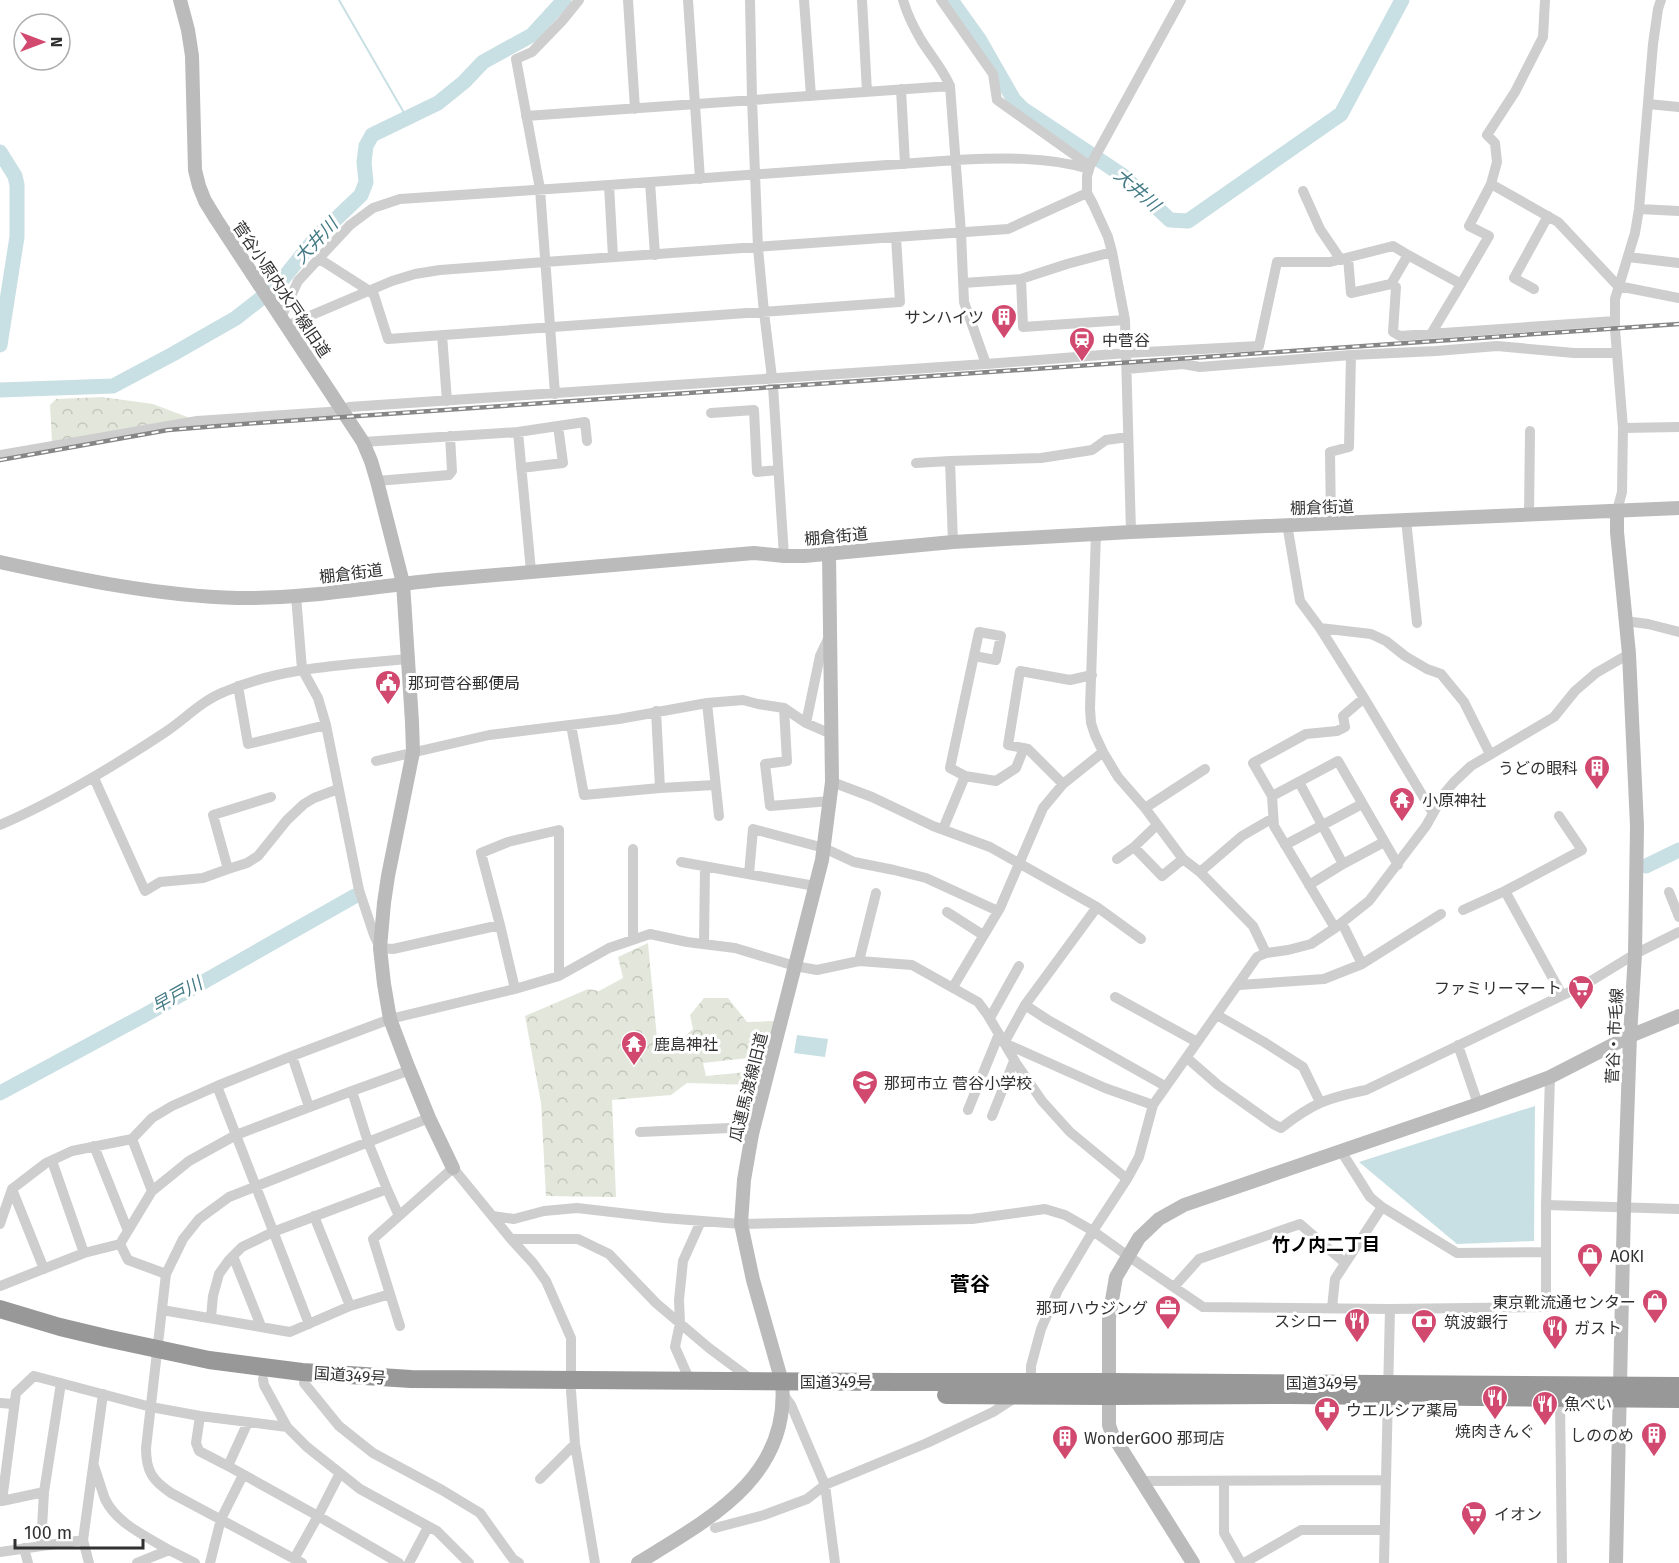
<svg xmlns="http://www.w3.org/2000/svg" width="1679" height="1563" font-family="'Fira Sans','Noto Sans JP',sans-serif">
<defs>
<pattern id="forest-crowns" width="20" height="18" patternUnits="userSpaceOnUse" patternTransform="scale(1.5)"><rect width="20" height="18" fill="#e3e7db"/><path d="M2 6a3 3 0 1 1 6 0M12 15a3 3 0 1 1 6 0" fill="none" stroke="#c3c7bc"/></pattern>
</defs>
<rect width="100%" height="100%" fill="#fff"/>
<path fill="url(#forest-crowns)" d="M102 397 153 404 190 418 52 442 50 405 56 399Z
M648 943 657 1038 684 1037 693 1029 690 1015 704 998H728L747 1022 775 1021 766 1056 703 1063 706 1076 757 1071 754 1085 687 1083 671 1095 612 1100 616 1197 546 1196 541 1103 525 1016 588 989 599 991 623 978 618 957Z"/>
<path fill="#c8dfe3" d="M797 1035 828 1039 825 1057 794 1053Z
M1535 1106 1534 1241 1457 1244 1359 1162Z"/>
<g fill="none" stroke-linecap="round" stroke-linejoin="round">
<path stroke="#c8dfe3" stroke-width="2" d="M339 0 407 118"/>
<path stroke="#c8dfe3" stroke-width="15" d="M951 0 979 39 1014 100 1023 109 1122 175 1170 220 1188 221 1341 114 1402 0
M0 152 15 176 17 185V237L0 345
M0 390 113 386 173 354 236 318 278 285 315 239 361 195 366 182 364 162 366 146 372 135 438 103 464 82 483 62 532 35 564 0
M1646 866 1679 850
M0 1093 143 1016 355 896"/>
<path stroke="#cecece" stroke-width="10" d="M628 0 635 109
M688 0 700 179
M750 0 752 99 758 248 764 312 773 386 784 556
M804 0 811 96
M862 0 867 92
M903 0C907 14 914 28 921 40 931 56 943 69 950 86L961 233 964 302 986 364
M941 0 993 74 997 100 1090 166
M1545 0 1543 37 1515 92 1487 135 1495 143 1497 162 1491 184 1558 222 1618 286 1679 298
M901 89 905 164
M1648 104 1679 107
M526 116 950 86
M650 182 655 255
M609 185 613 257
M1303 191 1320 229 1341 260
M1639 209 1679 211
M1628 257 1679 263
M318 258 368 290 374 295 388 339 900 302 896 237
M1348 258 1351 293 1391 284
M1021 279 1023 327 1125 320
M963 283 1021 279 1067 264 1112 252
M1461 284 1489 236 1469 226 1491 184
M1534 289 1514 278 1548 216
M281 318 298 281 350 225 373 208 400 199 609 185 956 160C1000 158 1046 156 1089 169
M286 326 392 281 415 274 440 270 545 262 1008 229 1087 193
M1431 334 1461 284 1408 255 1391 284 1396 287 1393 332 1400 336 1615 321
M442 335 447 401
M1127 369 1183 364 1200 367 1351 355 1436 351 1497 346 1574 353H1617
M555 394 540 189 516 59 532 52 562 21 579 0
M711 413 754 410 757 472 778 470
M558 426 585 422 587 441
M1623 428 1679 427
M518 432 531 571
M363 442 518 432 558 426 563 463 521 468
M0 455 197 421 343 411 349 407 986 364 1127 353 1259 346 1277 262H1330L1393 246 1408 255
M950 461 1041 458 1092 450 1106 440 1128 437
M916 463 950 461 953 542
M377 481 449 475 452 471 450 436
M1617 511 1622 492 1623 428 1615 329V299L1635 233 1639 209 1653 44 1658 9 1661 0
M1529 515 1530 431
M1406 520 1417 623
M1331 523 1330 452 1349 447 1351 355
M1287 524 1300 601 1320 628 1364 698 1433 813
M1131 532 1125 320 1112 252 1108 237 1093 204 1087 193V176L1090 166 1181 0
M296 596 302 669 318 698 326 725 359 890 374 935 380 948 393 949 500 925 515 989
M1625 621 1648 624 1679 632
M1320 628 1371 634 1386 641 1405 656 1427 669 1441 674 1464 702 1490 754
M974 656 996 660 1001 636 979 632 950 768 965 776 996 781 1016 768 1024 748
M1092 675 1070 680 1020 671 1008 745 1028 749 1063 784 1103 752
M238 686 248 744 326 725
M784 708 787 761 765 764 770 806 830 801
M806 723 820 656 829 637
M571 725 584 795 660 788 656 711
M376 761 489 735 619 719 707 703
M94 778 145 891 160 882 203 878 228 869 213 815 271 797
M832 782 872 797 933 826 990 847 1097 907 1025 1005 1048 1020 1165 1086
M1299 782 1343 864 1384 842
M660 788 715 785
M1272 796 1253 763 1306 734 1337 731 1345 727 1343 716 1364 698
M1145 808 1205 769
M719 816 707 703 743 700 758 704 784 708 806 723 831 734
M1559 816 1582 850 1505 891 1562 995
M0 825C58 800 111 768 164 733 184 720 201 701 224 692 281 667 346 665 408 659
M943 829 965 776
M1285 845 1362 804
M1134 847 1162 876 1183 859
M633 849V940
M1117 859 1134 847 1157 825
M681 862 815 886
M228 869 247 863 258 856 287 820 304 804 314 798 338 789
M1200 872 1242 836 1273 818
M749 874 753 829 824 848 854 862 894 870 926 878 998 911
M1309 885 1343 864
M1669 892 1679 917
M1097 907 1141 939
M1463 910 1505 891
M947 912 983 935
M1342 923 1362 964
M500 925 481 853 508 842 559 830V976
M1335 928 1274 826 1272 796 1338 761 1398 865
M704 944 705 867
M1266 953 1288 950 1311 944 1335 928 1369 901 1426 826 1444 794 1454 782 1471 766 1554 717 1575 691 1596 673 1629 654
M859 961 876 893
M1239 985 1324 979 1362 964 1441 914
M953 987 1000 908 1043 808 1063 784
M1115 997 1197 1042
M1025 1005 1004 1043 1105 1088 1153 1105
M1217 1015 1264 1042 1303 1067 1320 1102
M990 1018 1019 966
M1458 1045 1478 1104
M292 1056 309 1107
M1187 1058 1218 1085 1273 1124 1281 1128C1313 1103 1327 1098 1366 1090L1586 984 1635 954 1679 932
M217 1086 309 1324
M352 1091 410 1070
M968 1110 999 1034
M992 1116 1014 1061
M640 1132 753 1127
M94 1146 128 1231
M1341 1151 1370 1197 1382 1207 1457 1253 1546 1252
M52 1161 84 1253
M12 1189 44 1269
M387 1189 399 1216
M152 1191 189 1161 236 1135 352 1091 368 1142 387 1189 273 1232 242 1247 229 1260 219 1274 213 1296 211 1317
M1546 1205 1679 1209
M314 1216 350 1306
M493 1216 514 1219 544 1211 577 1208 664 1218 741 1224 972 1219 1045 1209 1065 1215 1093 1231 1128 1256 1203 1307 1390 1309 1546 1307V1205L1550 1077
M0 1224 12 1189 46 1163 72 1151 132 1139 152 1118 172 1106 217 1086 292 1056 390 1019 515 989 559 976 609 948 650 934 687 942 735 948 795 966 817 970 859 961 912 965 978 1002 987 1014 1016 1063 1042 1101 1070 1132 1127 1179
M511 1239H578L609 1254 656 1303 709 1348 752 1380
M120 1244 152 1191 132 1139
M233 1256 261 1326
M0 1286 84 1253 120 1244 128 1260 166 1274
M1174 1287 1199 1259 1300 1224 1345 1263
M390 1294 400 1326
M1332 1308 1335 1279 1382 1207
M162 1310 290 1332 350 1306 390 1294 373 1239 453 1168 511 1239 533 1263 546 1281 571 1338V1381
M263 1379 264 1385 287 1427 307 1447 360 1489 437 1531 469 1563
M690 1381 675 1347 680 1323 679 1300 683 1261 701 1221
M1031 1381V1366L1041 1329 1058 1290 1093 1231 1127 1179 1139 1157 1153 1105 1257 957 1266 953 1253 926 1200 872 1183 859 1145 808 1118 777 1103 752 1095 735 1091 723 1090 708 1096 534
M304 1383 339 1426 373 1453 442 1490 480 1513 513 1559 519 1563
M571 1391 575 1444 595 1563
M783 1394 791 1405 825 1485 835 1563
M1560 1398 1562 1563
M0 1403 13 1404
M200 1416 196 1443 199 1451 228 1466 248 1422
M94 1466C98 1477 101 1488 105 1499 117 1524 146 1536 169 1550
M228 1466 318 1516 340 1473
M540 1479 575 1444
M1142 1481 1386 1480
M1224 1481V1533L1241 1563
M0 1501H2L16 1393 34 1376 151 1407 200 1416 287 1427
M2 1501 44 1492
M715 1528 764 1515 807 1499 825 1485 927 1443 993 1412 1016 1397
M83 1540 103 1394
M41 1546 44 1492 61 1383
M24 1548 28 1563
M0 1552 83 1540 89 1563
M294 1559 318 1516 399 1563
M137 1563 169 1550 195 1563
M210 1563 221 1519 243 1475
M302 1563 171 1493C152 1480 146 1471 146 1448L166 1274 183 1239 199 1219 229 1197 429 1118
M409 1563 428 1527
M1244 1563 1301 1530H1384
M1384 1563 1390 1309"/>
<path stroke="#bbb" stroke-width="14" d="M180 0 188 30 192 56 195 170 199 186 205 201 216 219 363 442 371 461 377 481 403 583 412 722 413 752 388 876 384 903 380 948 384 984 390 1019 407 1064 429 1118 453 1168
M0 562C78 579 158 596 238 598 305 599 371 587 437 580 543 570 649 562 754 553L784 556H804L953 542 1131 532 1679 508
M638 1563C707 1520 791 1478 782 1382L753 1280 741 1224 744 1180 752 1134 822 860 832 782 829 553
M1193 1563 1112 1434 1109 1425V1318L1116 1277 1139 1238 1159 1219 1184 1205 1478 1104 1550 1077 1630 1036 1679 1016
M1616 1563 1624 1207 1630 1036 1635 954 1637 826 1629 654 1617 532V511"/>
<path stroke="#989898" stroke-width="18" d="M0 1309 60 1327 106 1338 209 1360 302 1372 411 1379 898 1382H1109L1679 1386
M946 1395 1109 1396 1290 1395 1679 1399"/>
<defs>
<path id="rail" d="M0 460 168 430 257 423 1679 324"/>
</defs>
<use href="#rail" stroke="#868686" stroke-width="4.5"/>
<use href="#rail" stroke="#fff" stroke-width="2" stroke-dasharray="7" stroke-linecap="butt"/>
</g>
<defs>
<symbol id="building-pin" viewBox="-11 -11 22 30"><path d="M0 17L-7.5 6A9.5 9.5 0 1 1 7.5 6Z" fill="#d24970" stroke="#fff"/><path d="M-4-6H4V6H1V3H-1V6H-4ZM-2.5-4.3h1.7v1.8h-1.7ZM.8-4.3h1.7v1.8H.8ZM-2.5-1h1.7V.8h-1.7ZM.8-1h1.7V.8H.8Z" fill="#fff"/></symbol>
<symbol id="station-pin" viewBox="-11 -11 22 30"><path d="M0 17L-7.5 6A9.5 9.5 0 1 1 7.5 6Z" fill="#d24970" stroke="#fff"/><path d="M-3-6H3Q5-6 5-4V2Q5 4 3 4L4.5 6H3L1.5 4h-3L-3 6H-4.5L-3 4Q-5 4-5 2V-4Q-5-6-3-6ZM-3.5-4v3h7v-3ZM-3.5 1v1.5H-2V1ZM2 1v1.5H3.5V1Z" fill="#fff"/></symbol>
<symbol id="civic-pin" viewBox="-11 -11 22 30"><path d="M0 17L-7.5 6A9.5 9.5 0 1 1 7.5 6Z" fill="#d24970" stroke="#fff"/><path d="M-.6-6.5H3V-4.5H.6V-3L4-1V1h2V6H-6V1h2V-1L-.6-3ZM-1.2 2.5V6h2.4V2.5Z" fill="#fff"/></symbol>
<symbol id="temple-pin" viewBox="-11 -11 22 30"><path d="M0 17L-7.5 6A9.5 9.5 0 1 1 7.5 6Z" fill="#d24970" stroke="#fff"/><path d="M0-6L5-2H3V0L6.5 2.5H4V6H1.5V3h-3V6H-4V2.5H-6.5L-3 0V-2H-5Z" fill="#fff"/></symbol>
<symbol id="supermarket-pin" viewBox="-11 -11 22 30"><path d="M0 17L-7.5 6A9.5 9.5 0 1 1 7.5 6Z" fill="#d24970" stroke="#fff"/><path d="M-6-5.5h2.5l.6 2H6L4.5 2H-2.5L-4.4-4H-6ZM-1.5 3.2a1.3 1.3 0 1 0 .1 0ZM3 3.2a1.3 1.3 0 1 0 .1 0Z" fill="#fff"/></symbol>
<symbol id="school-pin" viewBox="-11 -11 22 30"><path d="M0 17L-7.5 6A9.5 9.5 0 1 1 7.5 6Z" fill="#d24970" stroke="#fff"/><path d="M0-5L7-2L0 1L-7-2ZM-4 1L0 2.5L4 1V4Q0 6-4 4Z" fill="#fff"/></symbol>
<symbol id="shop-pin" viewBox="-11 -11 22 30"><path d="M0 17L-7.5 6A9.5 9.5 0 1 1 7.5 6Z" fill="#d24970" stroke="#fff"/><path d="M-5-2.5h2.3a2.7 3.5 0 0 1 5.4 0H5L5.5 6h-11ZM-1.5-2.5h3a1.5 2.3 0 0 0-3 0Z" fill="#fff"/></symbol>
<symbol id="office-pin" viewBox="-11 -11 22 30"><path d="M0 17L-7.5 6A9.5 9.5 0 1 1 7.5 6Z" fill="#d24970" stroke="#fff"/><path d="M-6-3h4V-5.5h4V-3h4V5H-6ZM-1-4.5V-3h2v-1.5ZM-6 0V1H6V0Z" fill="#fff"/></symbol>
<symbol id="restaurant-pin" viewBox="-11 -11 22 30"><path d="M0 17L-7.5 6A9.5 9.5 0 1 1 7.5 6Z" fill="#d24970" stroke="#fff"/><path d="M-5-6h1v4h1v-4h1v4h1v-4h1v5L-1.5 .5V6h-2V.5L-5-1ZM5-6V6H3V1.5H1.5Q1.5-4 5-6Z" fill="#fff"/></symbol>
<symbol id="bank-pin" viewBox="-11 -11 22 30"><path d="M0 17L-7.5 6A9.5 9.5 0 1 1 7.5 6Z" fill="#d24970" stroke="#fff"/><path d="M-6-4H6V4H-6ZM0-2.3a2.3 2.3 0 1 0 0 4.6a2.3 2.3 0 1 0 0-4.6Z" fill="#fff"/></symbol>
<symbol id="pharmacy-pin" viewBox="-11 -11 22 30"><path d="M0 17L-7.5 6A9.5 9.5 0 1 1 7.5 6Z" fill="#d24970" stroke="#fff"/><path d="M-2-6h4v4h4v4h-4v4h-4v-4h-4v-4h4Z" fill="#fff"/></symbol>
</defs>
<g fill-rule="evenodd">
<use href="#building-pin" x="989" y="302" width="30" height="40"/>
<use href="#station-pin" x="1067" y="325" width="30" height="40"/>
<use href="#civic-pin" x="373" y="668" width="30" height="40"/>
<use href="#building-pin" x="1582" y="753" width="30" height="40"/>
<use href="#temple-pin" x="1387" y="785" width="30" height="40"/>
<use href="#supermarket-pin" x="1566" y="973" width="30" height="40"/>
<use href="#temple-pin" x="619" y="1029" width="30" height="40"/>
<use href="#school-pin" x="850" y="1068" width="30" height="40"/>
<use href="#shop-pin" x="1575" y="1241" width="30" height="40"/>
<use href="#shop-pin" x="1640" y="1287" width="30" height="40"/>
<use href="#office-pin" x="1153" y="1293" width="30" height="40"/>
<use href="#restaurant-pin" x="1342" y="1306" width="30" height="40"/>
<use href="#bank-pin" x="1409" y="1307" width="30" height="40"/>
<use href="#restaurant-pin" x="1540" y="1313" width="30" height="40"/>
<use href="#restaurant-pin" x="1480" y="1383" width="30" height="40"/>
<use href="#restaurant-pin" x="1530" y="1389" width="30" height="40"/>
<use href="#pharmacy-pin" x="1312" y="1395" width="30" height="40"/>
<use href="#building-pin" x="1639" y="1420" width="30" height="40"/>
<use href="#building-pin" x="1050" y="1423" width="30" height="40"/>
<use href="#supermarket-pin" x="1459" y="1499" width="30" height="40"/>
</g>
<g text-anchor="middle" stroke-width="6" stroke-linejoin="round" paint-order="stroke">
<g font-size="16" fill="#313131" stroke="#fff">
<text transform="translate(282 289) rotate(56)" y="6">菅谷小原内水戸線旧道</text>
<text transform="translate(1322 507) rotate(-2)" y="6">棚倉街道</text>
<text transform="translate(836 536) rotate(-5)" y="6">棚倉街道</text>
<text transform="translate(351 573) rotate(-7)" y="6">棚倉街道</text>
<text transform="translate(1614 1036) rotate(-87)" y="6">菅谷・市毛線</text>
<text transform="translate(748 1087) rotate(-76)" y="6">瓜連馬渡線旧道</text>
<text transform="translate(350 1375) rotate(4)" y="6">国道349号</text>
<text x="836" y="1388">国道349号</text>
<text x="1322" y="1389">国道349号</text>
</g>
<g font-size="16" fill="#313131" stroke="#fff" text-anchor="start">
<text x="984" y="323" text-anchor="end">サンハイツ</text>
<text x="1102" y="346">中菅谷</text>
<text x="408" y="689">那珂菅谷郵便局</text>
<text x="1578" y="774" text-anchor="end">うどの眼科</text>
<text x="1422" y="806">小原神社</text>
<text x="1562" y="994" text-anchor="end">ファミリーマート</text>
<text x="654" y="1050">鹿島神社</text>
<text x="884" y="1089">那珂市立 菅谷小学校</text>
<text x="1610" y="1262">AOKI</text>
<text x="1636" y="1308" text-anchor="end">東京靴流通センター</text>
<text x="1148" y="1314" text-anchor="end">那珂ハウジング</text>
<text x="1338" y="1327" text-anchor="end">スシロー</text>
<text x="1444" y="1328">筑波銀行</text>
<text x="1574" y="1334">ガスト</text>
<text x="1564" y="1410">魚べい</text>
<text x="1346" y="1416">ウエルシア薬局</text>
<text x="1495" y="1437" text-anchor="middle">焼肉きんぐ</text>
<text x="1634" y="1441" text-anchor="end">しののめ</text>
<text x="1084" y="1444">WonderGOO 那珂店</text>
<text x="1494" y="1520">イオン</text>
</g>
<g font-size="18" font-style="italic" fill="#447a85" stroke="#fff">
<text transform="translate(1137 190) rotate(41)" y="6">大井川</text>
<text transform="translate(316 241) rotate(-47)" y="6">大井川</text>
<text transform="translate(177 995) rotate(-29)" y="6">早戸川</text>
</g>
<g font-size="18" font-weight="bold" fill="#000" stroke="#fff">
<text x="1326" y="1251">竹ノ内二丁目</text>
</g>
<g font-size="20" font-weight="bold" fill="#000" stroke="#fff">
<text x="970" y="1291">菅谷</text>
</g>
</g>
<g transform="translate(42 42) rotate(90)"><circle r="28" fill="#ffffff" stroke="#adadad" stroke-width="1.5"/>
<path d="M0-4.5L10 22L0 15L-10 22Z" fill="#d24970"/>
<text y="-9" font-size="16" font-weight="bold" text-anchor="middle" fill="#313131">N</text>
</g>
<path d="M15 1539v9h128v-9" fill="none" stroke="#313131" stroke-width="3"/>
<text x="24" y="1539" font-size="18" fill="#313131" stroke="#ffffff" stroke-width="4.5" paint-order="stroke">100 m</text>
</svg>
